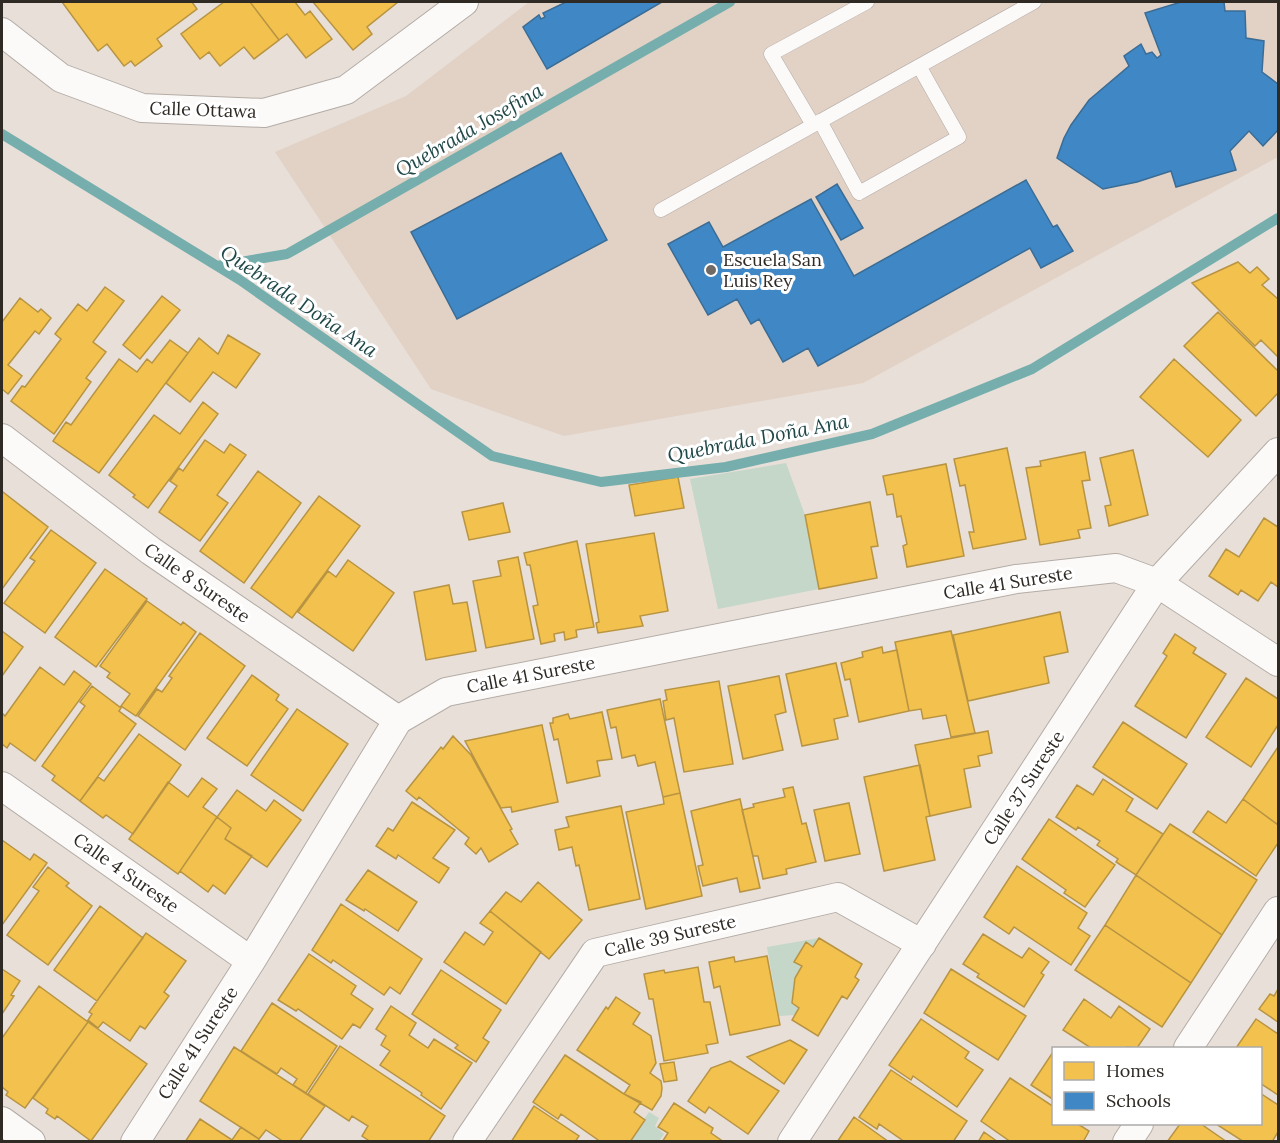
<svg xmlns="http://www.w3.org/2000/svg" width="1280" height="1143" font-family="Lora,serif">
<rect width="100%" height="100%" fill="#e8dfd8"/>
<path fill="#e2d1c5" d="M529 2H1278V157L863 383 564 436 431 389 275 152 406 96Z"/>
<path fill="#c4d7c9" d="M786 463 805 515 819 589 718 609 690 479Z
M819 938 813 947 806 943 794 961 802 966 795 979 792 1003 799 1008 795 1015 779 1016 767 947Z
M649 1112 659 1118 655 1126 664 1134 659 1141 629 1142Z"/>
<path fill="#f2c14e" stroke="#b89442" stroke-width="1.5" d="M62 2H192L197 9 157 39 162 46 135 66 131 61 124 66 107 44 98 51Z
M224 2H250L279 40 254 59 244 47 220 66 209 52 200 59 181 34Z
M250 2H295L305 15 310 11 332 39 306 58 287 34 279 40Z
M313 2H398L367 27 372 34 353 50Z
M1238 262 1250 273 1257 267 1269 279 1262 285 1278 299V357L1261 340 1255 346 1192 283Z
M105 287 124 301 93 342 106 352 86 378 91 382 54 434 11 401 22 386 25 387 61 339 55 334 78 304 87 311Z
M162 296 180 310 140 359 123 345Z
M20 298 38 312 41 309 51 318 39 334 35 331 8 365 22 376 8 394 2 389V322Z
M1218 312 1278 371V393L1256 416 1184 346Z
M228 335 260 354 236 388 213 372 190 402 166 383 199 338 218 354Z
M170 340 188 353 99 473 53 441 66 422 71 425 119 359 137 372 147 359 152 363Z
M1174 359 1241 420 1208 457 1140 397Z
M203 402 218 414 148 508 133 497 135 495 109 475 154 415 180 434Z
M205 440 224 453 230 444 246 455 217 495 228 503 200 541 159 512 177 486 170 481 179 468 183 471Z
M1007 448 1026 539 973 549 969 532H974L965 485 960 486 954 459Z
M1133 450 1148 515 1109 526 1105 506 1111 505 1100 458Z
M1085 452 1090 480 1082 481 1091 528 1078 530 1080 538 1040 545 1026 468 1041 466 1040 461Z
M946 464 964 556 907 567 903 546 907 544 901 516 897 517 893 494 887 495 883 476Z
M258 471 301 503 244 583 200 551Z
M678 477 684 508 635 516 629 485Z
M3 492 48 527 2 589V494Z
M319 496 360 526 292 618 251 588Z
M870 502 878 546 871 547 877 578 819 589 805 515Z
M503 503 510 532 469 540 462 512Z
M1264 518 1278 527V587L1271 582 1258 601 1241 590 1238 595 1209 576 1226 549 1239 557Z
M51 530 96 563 45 633 4 603 35 561 30 558Z
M654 533 668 611 640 616 643 626 598 633 596 623 599 622 586 544Z
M577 541 594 627 576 630 577 637 565 640 564 632 554 634 555 641 541 644 533 606 538 605 530 565H527L524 553Z
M518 557 534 639 486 648 473 581 501 576 498 561Z
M348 560 394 593 353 651 298 612 328 571 336 577Z
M105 569 147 599 96 667 55 637Z
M449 585 453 604 467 602 476 651 426 660 414 592Z
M147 601 181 625 183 622 196 632 136 716 121 706 130 694 107 677 110 673 100 666Z
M1060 612 1068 652 1044 657 1049 683 968 701 953 635Z
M2 631 23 647 2 676Z
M951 631 975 733 951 737 946 715 923 719 921 709 909 711 895 642Z
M200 633 245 666 185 750 138 716 157 689 162 692 172 678 169 676Z
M1175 634 1196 648 1193 653 1226 674 1186 738 1135 706 1167 656 1163 653Z
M882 647 883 653 897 650 909 711 859 722 850 679 845 680 841 663 863 657 862 652Z
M836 663 848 716 834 719 838 739 802 746 786 674Z
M40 667 64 685 74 671 91 684 35 761 10 743 7 748 2 744V713L5 716Z
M252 675 279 695 276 700 288 709 247 766 207 738Z
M779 676 786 712 775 715 783 750 743 759 728 686Z
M1246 678 1278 699V725L1251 767 1206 737Z
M719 681 733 764 684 772 674 718 666 720 663 701 667 700 665 690Z
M92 686 121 708 119 711 136 724 80 801 52 780 55 776 42 766 85 706 80 702Z
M660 699 680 793 663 797 655 762 638 766 635 755 622 758 616 727 611 728 607 710Z
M297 709 348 744 303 811 251 775Z
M602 712 612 759 597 761 600 776 567 783 558 739 554 740 550 723H553V718L568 714 570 719Z
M1123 722 1187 764 1157 809 1093 767Z
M542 725 558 802 512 812 511 807 501 808 465 741Z
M988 731 992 753 978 756 980 766 964 769 971 807 930 816 915 745Z
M139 734 181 765 133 834 106 815 103 818 80 801 98 777 104 781Z
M453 736 471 755 512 829 510 830 518 844 489 862 481 848 476 854 465 844 469 838 419 797 417 800 406 791 441 747 443 749Z
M1278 747V822L1277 824 1243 799Z
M920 765 930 816 926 817 935 860 884 871 864 777Z
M202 778 217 789 203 807 217 817 178 874 129 839 168 782 188 797Z
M1103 779 1133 799 1126 811 1163 834 1136 875 1116 862 1118 859 1097 845 1100 841 1078 827 1076 830 1056 817 1077 785 1093 795Z
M793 787 802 824 806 823 816 862 786 869 787 874 763 879 758 856H753L742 810 754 807 753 804 785 797 783 789Z
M237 790 266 811 274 800 301 820 267 867 225 839 231 828 217 817Z
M680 793 702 896 646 909 626 812 664 804 663 797Z
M740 799 760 888 740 892 737 878 703 886 698 866 703 865 691 811Z
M1243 799 1278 825V843L1256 876 1193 832 1208 811 1226 823Z
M412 802 455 830 433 858 449 868 439 883 398 855 396 859 376 846 388 828 393 831Z
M849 803 860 854 825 861 814 810Z
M621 806 640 899 589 910 579 865 576 866 572 847 559 850 555 830 569 827 566 817Z
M217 817 231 828 225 839 252 856 225 894 213 885 208 892 180 871Z
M1049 819 1115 865 1085 907 1064 893 1066 890 1022 859Z
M1170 824 1257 880 1222 935 1136 875Z
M2 840 30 860 34 854 47 863 2 925Z
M1017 866 1087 913 1078 928 1090 936 1071 965 1014 927 1009 934 984 917Z
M48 867 69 883 66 886 92 906 48 965 7 935 39 891 33 887Z
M368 870 417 902 398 931 365 909 364 911 346 900Z
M1136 875 1222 935 1191 983 1105 925Z
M538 882 582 920 549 959 490 911 506 892 521 902Z
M341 904 422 959 400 994 390 987 384 995 333 960 331 963 312 950Z
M100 906 143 938 97 1001 54 970Z
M490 911 541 952 506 1004 444 962 465 932 484 945 493 932 480 923Z
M1105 925 1191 983 1162 1027 1075 970Z
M146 933 186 961 164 992 169 996 145 1029 140 1026 130 1041 103 1022 98 1028 88 1020 92 1014 89 1012Z
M983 934 1022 958 1029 948 1049 962 1041 973 1044 975 1024 1007 977 977 979 974 963 964Z
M819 938 862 964 855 977 859 980 847 999 842 996 818 1036 792 1020 799 1008 792 1003 795 978 802 966 794 962 806 942 813 947Z
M309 954 356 986 351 994 373 1009 360 1028 353 1024 342 1039 298 1009 296 1011 278 1000Z
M767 956 780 1025 730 1035 720 986 714 988 709 962 734 957 735 962Z
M698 967 704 1002H710L718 1043 706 1045 708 1053 664 1061 653 999H649L644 974 664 970 665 973Z
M2 969 20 981 11 995 14 996 2 1014Z
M951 969 1026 1016 998 1060 924 1013Z
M441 970 501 1010 483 1038 489 1042 476 1062 455 1048 458 1045 412 1014Z
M39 986 88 1022 25 1108 6 1095 8 1092 2 1087V1038Z
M1278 989V1022L1259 1009 1270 994 1274 996Z
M616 997 640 1013 633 1024 651 1036 656 1063 650 1073 661 1081 662 1088 661 1096 652 1110 624 1094 630 1085 577 1050 606 1007 608 1009Z
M1084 999 1111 1018 1119 1006 1150 1029 1137 1048 1127 1047 1125 1048H1091L1063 1030Z
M272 1003 337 1046 306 1093 293 1085 297 1079 281 1068 277 1074 241 1051Z
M391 1006 416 1023 409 1035 428 1048 434 1039 472 1063 441 1109 421 1095 422 1093 380 1065 390 1051 381 1045 386 1036 376 1029Z
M921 1019 969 1052 965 1058 983 1070 957 1107 913 1076 911 1080 889 1065Z
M1256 1019 1278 1034V1095L1260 1083V1048H1236Z
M88 1022 147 1064 91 1141 57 1116 55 1119 46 1113 48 1109 33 1098Z
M790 1040 807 1050 784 1084 747 1057Z
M340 1046 445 1116 428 1142H371L362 1136 368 1126 352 1116 349 1121 308 1094Z
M234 1047 325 1106 299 1142H284L266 1130 259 1139 200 1101Z
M1053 1052H1054V1100L1031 1085Z
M565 1055 624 1094 641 1102 634 1112 645 1120 630 1142H601L561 1114 558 1119 533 1102Z
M730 1061 779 1091 748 1134 709 1107 705 1113 688 1101 711 1068Z
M674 1062 677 1080 664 1082 660 1064Z
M891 1070 967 1121 953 1142H905L879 1124 877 1129 859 1117Z
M1010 1078 1054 1107V1124H1078L1089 1131 1083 1142H1011L981 1121Z
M1260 1093 1278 1105V1132L1272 1142H1244L1216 1124H1260Z
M674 1103 713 1128 711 1133 724 1142H662L668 1133 658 1127Z
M534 1106 579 1136 575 1142H511Z
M854 1117 889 1142H837Z
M200 1119 232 1140 241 1127 259 1139 258 1142H185Z
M1180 1124H1201L1227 1142H1167Z
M984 1132 998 1142H978Z"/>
<path fill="#3f88c5" stroke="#3a6c95" stroke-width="1.5" d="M566 2H662L547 69 523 27 539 15 541 19 545 17 543 13Z
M1181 2H1224L1225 11H1245L1246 38 1264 41 1262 72 1278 84V130L1263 146 1249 131 1230 151 1236 170 1176 187 1171 171 1137 182 1103 189 1057 158 1064 138 1071 125 1089 100 1129 66 1124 56 1141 44 1146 54 1152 52 1157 58 1161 55 1145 13Z
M561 153 607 240 457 319 411 232Z
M1026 180 1053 227 1057 225 1073 251 1041 268 1030 248 818 366 808 348 783 362 759 319 751 324 737 299 708 315 668 244 709 222 723 247 811 199 854 276Z
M837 184 863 228 841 240 816 197Z"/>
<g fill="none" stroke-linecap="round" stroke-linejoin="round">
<path stroke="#75aeac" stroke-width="10" d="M2 134 240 280 492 456 601 482 726 467 872 434 1032 369 1278 218
M217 266 287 254 730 2"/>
<defs>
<path id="lane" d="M820 121 859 193 959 137 919 66
M813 125 771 54 867 2
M661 210 1034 2"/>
<path id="street" d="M2 32 61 78 142 108 264 113 346 90 464 2
M2 438 151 551 398 720
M2 786 251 961
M1188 1048 1278 911
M2 1121 31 1142
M135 1142 251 961 398 720 446 692 1016 579 1116 568 1157 583 1278 662
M467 1142 595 953 838 897 922 944
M792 1142 1157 583 1278 452
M1127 1142 1139 1124"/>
</defs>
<use href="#lane" stroke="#b3aca6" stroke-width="15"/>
<use href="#street" stroke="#b3aca6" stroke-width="30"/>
<use href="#lane" stroke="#fcfaf9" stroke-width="14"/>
<use href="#street" stroke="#fcfaf9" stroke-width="28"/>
</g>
<circle fill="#706964" stroke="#fff" stroke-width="2" cx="711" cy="270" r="6"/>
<g text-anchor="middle" stroke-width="6" stroke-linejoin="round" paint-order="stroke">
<g font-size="18" fill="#302a25" stroke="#fff">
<text transform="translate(203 110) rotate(2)" y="6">Calle Ottawa</text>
<text transform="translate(197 583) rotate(35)" y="6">Calle 8 Sureste</text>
<text transform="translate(1008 583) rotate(-9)" y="6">Calle 41 Sureste</text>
<text transform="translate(531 675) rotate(-11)" y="6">Calle 41 Sureste</text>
<text transform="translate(1024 788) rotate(-57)" y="6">Calle 37 Sureste</text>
<text transform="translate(126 873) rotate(35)" y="6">Calle 4 Sureste</text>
<text transform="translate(670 936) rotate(-13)" y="6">Calle 39 Sureste</text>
<text transform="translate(198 1043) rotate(-57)" y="6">Calle 41 Sureste</text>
</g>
<g font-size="18" fill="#302a25" stroke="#fff" text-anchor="start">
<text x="723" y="266">Escuela San<tspan x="723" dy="21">Luis Rey</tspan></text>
</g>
<g font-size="20" font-style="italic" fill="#1f4747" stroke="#fff">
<text transform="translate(469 130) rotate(-30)" y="7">Quebrada Josefina</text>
<text transform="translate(299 301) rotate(34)" y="7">Quebrada Doña Ana</text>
<text transform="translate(758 438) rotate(-11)" y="7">Quebrada Doña Ana</text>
</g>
</g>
<rect width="1280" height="1143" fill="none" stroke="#302a25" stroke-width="6"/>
<rect x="1052" y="1047" width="210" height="78" fill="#ffffff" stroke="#acaaa8" stroke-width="1.5"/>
<rect x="1064" y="1062" width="30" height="18" fill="#f2c14e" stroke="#acaaa8" stroke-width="1.5"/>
<text x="1106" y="1077" font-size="18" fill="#302a25">Homes</text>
<rect x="1064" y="1092" width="30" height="18" fill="#3f88c5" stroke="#acaaa8" stroke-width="1.5"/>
<text x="1106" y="1107" font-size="18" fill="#302a25">Schools</text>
</svg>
